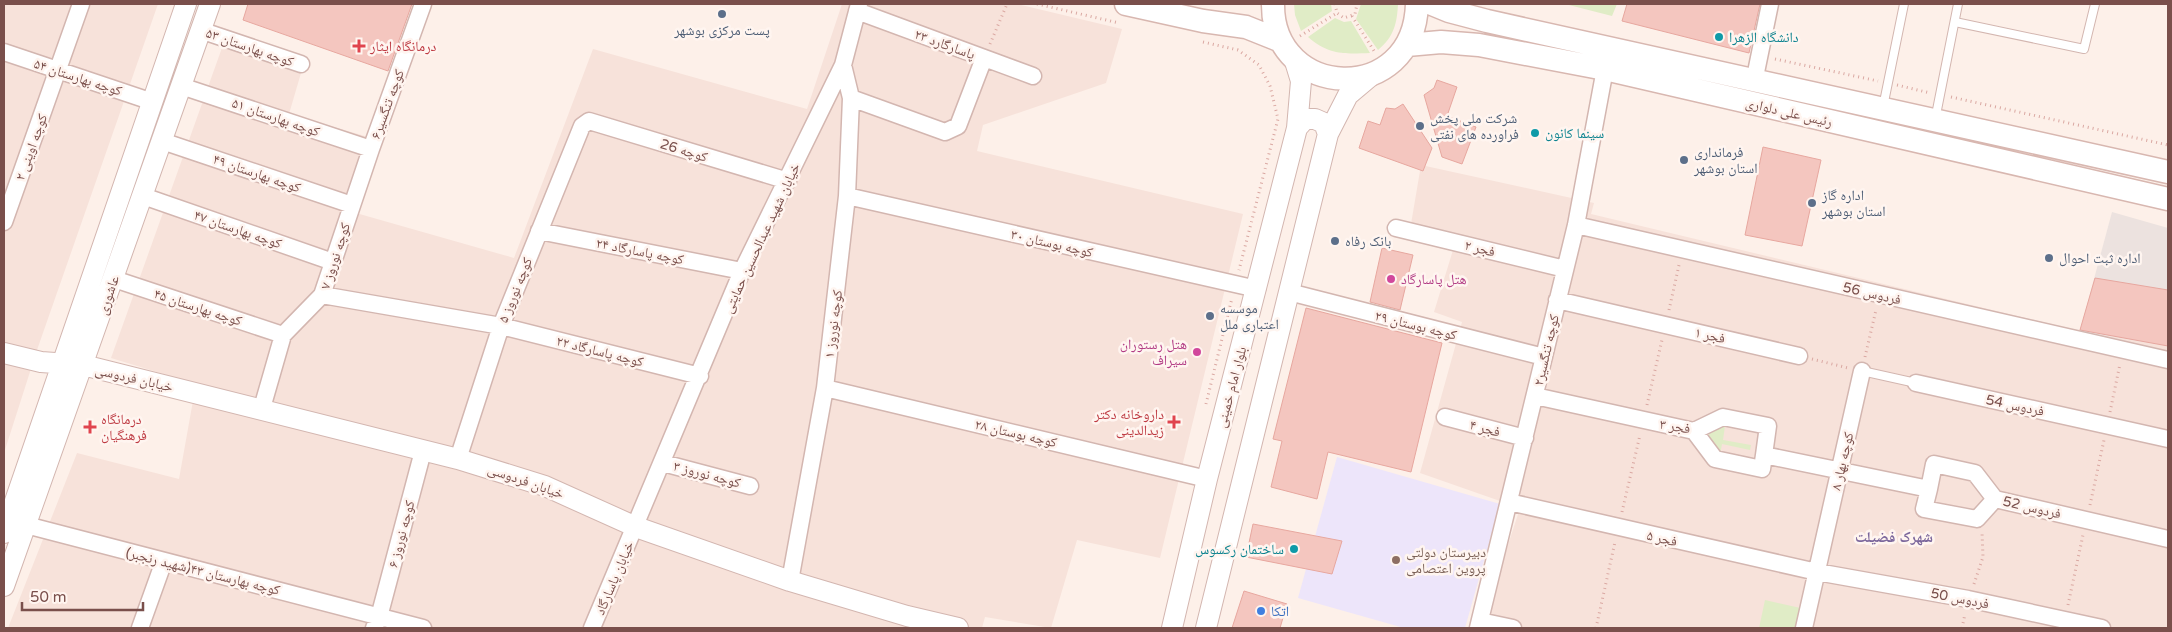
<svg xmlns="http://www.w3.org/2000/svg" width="2172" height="632" font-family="'Varela Round','Noto Naskh Arabic',sans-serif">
<rect width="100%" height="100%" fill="#fdf0e9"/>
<path fill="#f7e2da" d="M4 4H158L37 350 4 453Z
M842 4H1017L1122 29 1106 83 983 125 977 151 1243 214 1160 558 1077 540 1051 628 985 617 982 628H8L77 453 179 479 196 384 111 358 223 45 301 73 289 114 382 141 356 213 514 258 593 49 807 109Z
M1421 165 1594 203 1591 214 2080 331 2168 346V628H1481L1520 508 1420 473 1462 322 1434 312 1457 237 1411 224Z"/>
<path fill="#ece2df" d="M2112 212 2168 228V346L2080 331Z"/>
<path fill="#ede5fa" d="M1337 457 1500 504 1465 628H1404L1298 598Z"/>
<path fill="#e0ecc6" d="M1294 4H1331L1332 11 1301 31 1295 15Z
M1361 4H1398C1397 23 1394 37 1378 50L1356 19Z
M1565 4H1617L1612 16Z
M1335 18 1344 22 1351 21 1370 53C1344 54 1329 55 1308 37Z
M1722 425 1725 426 1723 440 1751 445 1750 450 1722 444 1720 455 1707 441 1710 431Z
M1765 600 1805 609 1801 628H1759Z"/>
<path fill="#f4c6bf" stroke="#e7a79f" d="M248 4H412L388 71 243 20Z
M1627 4H1760L1749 53 1622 21Z
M1437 80 1457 87 1447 116 1476 127 1462 164 1442 157 1424 95 1434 88Z
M1403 104 1432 148 1423 171 1359 148 1368 121 1380 125 1386 108 1395 109Z
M1763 147 1821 160 1802 246 1745 235Z
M1382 248 1413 255 1400 310 1370 302Z
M2095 278 2168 290V346L2080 330Z
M1306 308 1442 343 1411 472 1328 452 1317 499 1271 487 1282 441 1273 439Z
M1253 524 1342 541 1332 574 1246 557Z
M1244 591 1287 604 1280 628H1232Z"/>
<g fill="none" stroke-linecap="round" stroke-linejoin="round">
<defs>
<path id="service" d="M1955 22 2084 49 2095 4
M1883 107 1904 4
M1935 120 1958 4
M1862 371 1916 383"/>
<path id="minor" d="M857 11 1033 76
M200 30 301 64
M4 52 153 102
M1754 82 1770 4
M181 86 371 149
M851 98 945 132 958 126 984 58
M162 141 352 205
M143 196 333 262
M847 196 1257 289
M4 222 81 4
M1576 225 2168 360
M1396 228 1565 269
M539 231 742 271
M114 279 283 335
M1289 292 1544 357
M322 295 501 326 700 376
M1557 300 1799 356
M1916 383 2168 439
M825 388 1207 479
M1535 396 1694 431 1723 417 1768 426 1764 455 1929 489 1934 464 1975 473 1995 499 2168 539
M262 408 283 335 322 295 371 149 423 4
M1445 417 1525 438
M1694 431 1715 459 1762 469 1764 455
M458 459 501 326 582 126 589 121 788 181
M663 463 750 486
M1929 489 1924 509 1977 519 1995 499
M1509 502 1817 572 1968 599 2102 628
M26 525 423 628
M790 581 825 388 847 196 851 98 843 65
M1480 621 1513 628
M140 628 164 561
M374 628 379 617 423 451
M592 628 742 271 843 65 859 4
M1478 628 1576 225 1605 69
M1804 628 1862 371"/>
<path id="tertiary" d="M1297 128 1305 119H1315L1324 123 1328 134
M4 353 41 362 83 365 458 459 545 486 636 527 790 581 907 616 958 628
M4 533 186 4
M4 586 210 4
M1172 628 1207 479 1297 128 1301 81 1294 58
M1206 628 1328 134 1348 95 1373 74"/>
<path id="secondary" d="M1126 4 1203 21 1246 27 1281 41
M1273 4C1272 100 1414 107 1417 4
M1432 4 1449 11 1487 21 2168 172
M1407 45 1441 42 1479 45 1605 69 2168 199"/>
</defs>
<use href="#service" stroke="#d3b6b0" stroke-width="10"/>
<use href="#minor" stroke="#d3b6b0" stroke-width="19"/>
<use href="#tertiary" stroke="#d3b6b0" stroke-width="22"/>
<use href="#secondary" stroke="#d8b7b0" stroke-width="25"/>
<path stroke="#daa8a2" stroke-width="3" stroke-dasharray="1 4" stroke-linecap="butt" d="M1037 4 1119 23
M1335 4 1337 13 1344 18 1355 14 1357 4
M1352 16 1374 51
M1300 36 1337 13
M1203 42 1238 50 1259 65 1270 86 1278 119 1239 270
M990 44 1007 4
M1775 59 1878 81
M1897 85 1930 93
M1951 97 2168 145
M1669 310 1679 265
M1865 357 1876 310
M1812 359 1848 368
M1206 404 1232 298
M1647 405 1662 340
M2110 412 2120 364
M2090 505 2104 440
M1622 512 1640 435
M1974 584 1983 557 1982 532
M2068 605 2083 535
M1596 628 1615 542
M1962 628 1965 614"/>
<use href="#service" stroke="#fff" stroke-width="8"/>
<use href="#minor" stroke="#fff" stroke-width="16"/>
<use href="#tertiary" stroke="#fff" stroke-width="20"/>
<use href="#secondary" stroke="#fff" stroke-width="22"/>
</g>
<g fill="#5c6f8a" stroke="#fff5f0" stroke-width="2">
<circle cx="722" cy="14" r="5"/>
<circle cx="1420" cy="126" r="5"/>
<circle cx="1684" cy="160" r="5"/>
<circle cx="1812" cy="203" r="5"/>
<circle cx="1335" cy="241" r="5"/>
<circle cx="2049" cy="258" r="5"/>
<circle cx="1210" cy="316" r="5"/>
</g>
<g fill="#0f9aa8" stroke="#fff5f0" stroke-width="2">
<circle cx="1719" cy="37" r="5"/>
<circle cx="1535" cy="133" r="5"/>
<circle cx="1294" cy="549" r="5"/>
</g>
<g fill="#e0444e" stroke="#fff5f0" stroke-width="2">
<path d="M356.5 38.5h5v5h5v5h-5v5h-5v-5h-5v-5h5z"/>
<path d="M1171.5 414.5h5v5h5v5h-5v5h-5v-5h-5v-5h5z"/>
<path d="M87.5 419.5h5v5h5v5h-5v5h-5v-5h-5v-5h5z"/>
</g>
<g fill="#d1479c" stroke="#fff5f0" stroke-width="2">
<circle cx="1391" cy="279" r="5"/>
<circle cx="1197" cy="352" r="5"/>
</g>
<circle fill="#8d6e63" stroke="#fff5f0" stroke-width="2" cx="1396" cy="560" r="5"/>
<circle fill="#3f7fe0" stroke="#fff5f0" stroke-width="2" cx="1261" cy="611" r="5"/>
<g text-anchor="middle" stroke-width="5" stroke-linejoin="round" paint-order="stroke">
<g font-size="14" fill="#4e5e75" stroke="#fff5f0" text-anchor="start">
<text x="722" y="35" text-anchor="middle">پست مرکزی بوشهر</text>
<text x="1430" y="123">شرکت ملی پخش<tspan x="1430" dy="16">فراورده های نفتی</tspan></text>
<text x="1694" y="157">فرمانداری<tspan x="1694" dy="16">استان بوشهر</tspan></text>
<text x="1822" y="200">اداره گاز<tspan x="1822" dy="16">استان بوشهر</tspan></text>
<text x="1345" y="246">بانک رفاه</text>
<text x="2059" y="263">اداره ثبت احوال</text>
<text x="1220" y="313">موسسه<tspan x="1220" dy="16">اعتباری ملل</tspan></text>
</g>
<g font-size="14" fill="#0d838f" stroke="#fff5f0" text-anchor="start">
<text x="1729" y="42">دانشگاه الزهرا</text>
<text x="1545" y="138">سینما کانون</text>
<text x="1284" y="554" text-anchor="end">ساختمان رکسوس</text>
</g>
<g font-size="14" fill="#7a4f4b" stroke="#fff5f0">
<text transform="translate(945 44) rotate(20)" y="5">پاسارگارد ۲۳</text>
<text transform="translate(250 47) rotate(19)" y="5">کوچه بهارستان ۵۳</text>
<text transform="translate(78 77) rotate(18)" y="5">کوچه بهارستان ۵۴</text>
<text transform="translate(387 104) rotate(-70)" y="5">کوچه تنگسیر۶</text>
<text transform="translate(1789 112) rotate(13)" y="5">رئیس علی دلواری</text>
<text transform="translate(276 117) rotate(19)" y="5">کوچه بهارستان ۵۱</text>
<text transform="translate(31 147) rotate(-70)" y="5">کوچه اوینی ۲</text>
<text transform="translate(684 150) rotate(17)" y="5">کوچه 26</text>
<text transform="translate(257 173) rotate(19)" y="5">کوچه بهارستان ۴۹</text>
<text transform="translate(238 229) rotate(19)" y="5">کوچه بهارستان ۴۷</text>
<text transform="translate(761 238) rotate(-65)" y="5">خیابان شهید عبدالحسین حمایتی</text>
<text transform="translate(1052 243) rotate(13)" y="5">کوچه بوستان ۳۰</text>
<text transform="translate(1480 248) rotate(14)" y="5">فجر ۲</text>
<text transform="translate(640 251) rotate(11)" y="5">کوچه پاسارگاد ۲۴</text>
<text transform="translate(335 256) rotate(-72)" y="5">کوچه نوروز ۷</text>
<text transform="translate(515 290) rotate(-68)" y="5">کوچه نوروز ۵</text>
<text transform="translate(1872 293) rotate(13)" y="5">فردوس 56</text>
<text transform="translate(108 295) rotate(-71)" y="5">عاشوری</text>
<text transform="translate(198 307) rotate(18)" y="5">کوچه بهارستان ۴۵</text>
<text transform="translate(833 324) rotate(-83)" y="5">کوچه نوروز ۱</text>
<text transform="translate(1416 325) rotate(14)" y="5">کوچه بوستان ۲۹</text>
<text transform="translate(1710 335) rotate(13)" y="5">فجر ۱</text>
<text transform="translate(1546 350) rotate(-77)" y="5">کوچه تنگسیر۲</text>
<text transform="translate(600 351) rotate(14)" y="5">کوچه پاسارگاد ۲۲</text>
<text transform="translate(134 378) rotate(13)" y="5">خیابان فردوسی</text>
<text transform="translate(1231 387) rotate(-75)" y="5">بلوار امام خمینی</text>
<text transform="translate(2015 405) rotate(12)" y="5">فردوس 54</text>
<text transform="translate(1675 426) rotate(9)" y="5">فجر ۳</text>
<text transform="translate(1485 428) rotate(15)" y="5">فجر ۴</text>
<text transform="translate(1016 433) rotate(13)" y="5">کوچه بوستان ۲۸</text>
<text transform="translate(1842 461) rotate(-77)" y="5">کوچه بهار ۸</text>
<text transform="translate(707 474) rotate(15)" y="5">کوچه نوروز ۳</text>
<text transform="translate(526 481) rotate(19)" y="5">خیابان فردوسی</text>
<text transform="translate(2032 507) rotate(13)" y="5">فردوس 52</text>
<text transform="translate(401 534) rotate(-75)" y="5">کوچه نوروز ۶</text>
<text transform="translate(1662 538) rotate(13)" y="5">فجر ۵</text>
<text transform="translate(203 571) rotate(14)" y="5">کوچه بهارستان ۴۳(شهید رنجبر)</text>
<text transform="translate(614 578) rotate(-67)" y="5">خیابان پاسارگاد</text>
<text transform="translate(1960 598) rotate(11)" y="5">فردوس 50</text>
</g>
<g font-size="14" fill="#be3a42" stroke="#fff5f0" text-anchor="start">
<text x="370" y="51">درمانگاه ایثار</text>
<text x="1164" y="419" text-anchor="end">داروخانه دکتر<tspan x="1164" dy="16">زیدالدینی</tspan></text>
<text x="101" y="424">درمانگاه<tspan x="101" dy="16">فرهنگیان</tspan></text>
</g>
<g font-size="14" fill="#b23c85" stroke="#fff5f0" text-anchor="start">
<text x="1401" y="284">هتل پاسارگاد</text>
<text x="1187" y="349" text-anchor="end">هتل رستوران<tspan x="1187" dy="16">سیراف</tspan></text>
</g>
<g font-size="14" fill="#785e54" stroke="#fff5f0" text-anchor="start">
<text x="1406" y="557">دبیرستان دولتی<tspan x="1406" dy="16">پروین اعتصامی</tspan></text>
</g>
<g font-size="14" fill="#366cbe" stroke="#fff5f0" text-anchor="start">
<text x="1271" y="616">اتکا</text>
</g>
<g font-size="15" font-weight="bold" fill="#7c679c" stroke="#fff5f0">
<text x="1894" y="542">شهرک فضیلت</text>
</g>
</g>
<rect width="2172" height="632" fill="none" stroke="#7a4f4b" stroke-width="10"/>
<path d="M22 602v8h121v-8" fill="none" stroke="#7a4f4b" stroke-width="2.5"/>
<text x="30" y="602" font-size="15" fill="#7a4f4b" stroke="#fff5f0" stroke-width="4" paint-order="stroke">50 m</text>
</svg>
